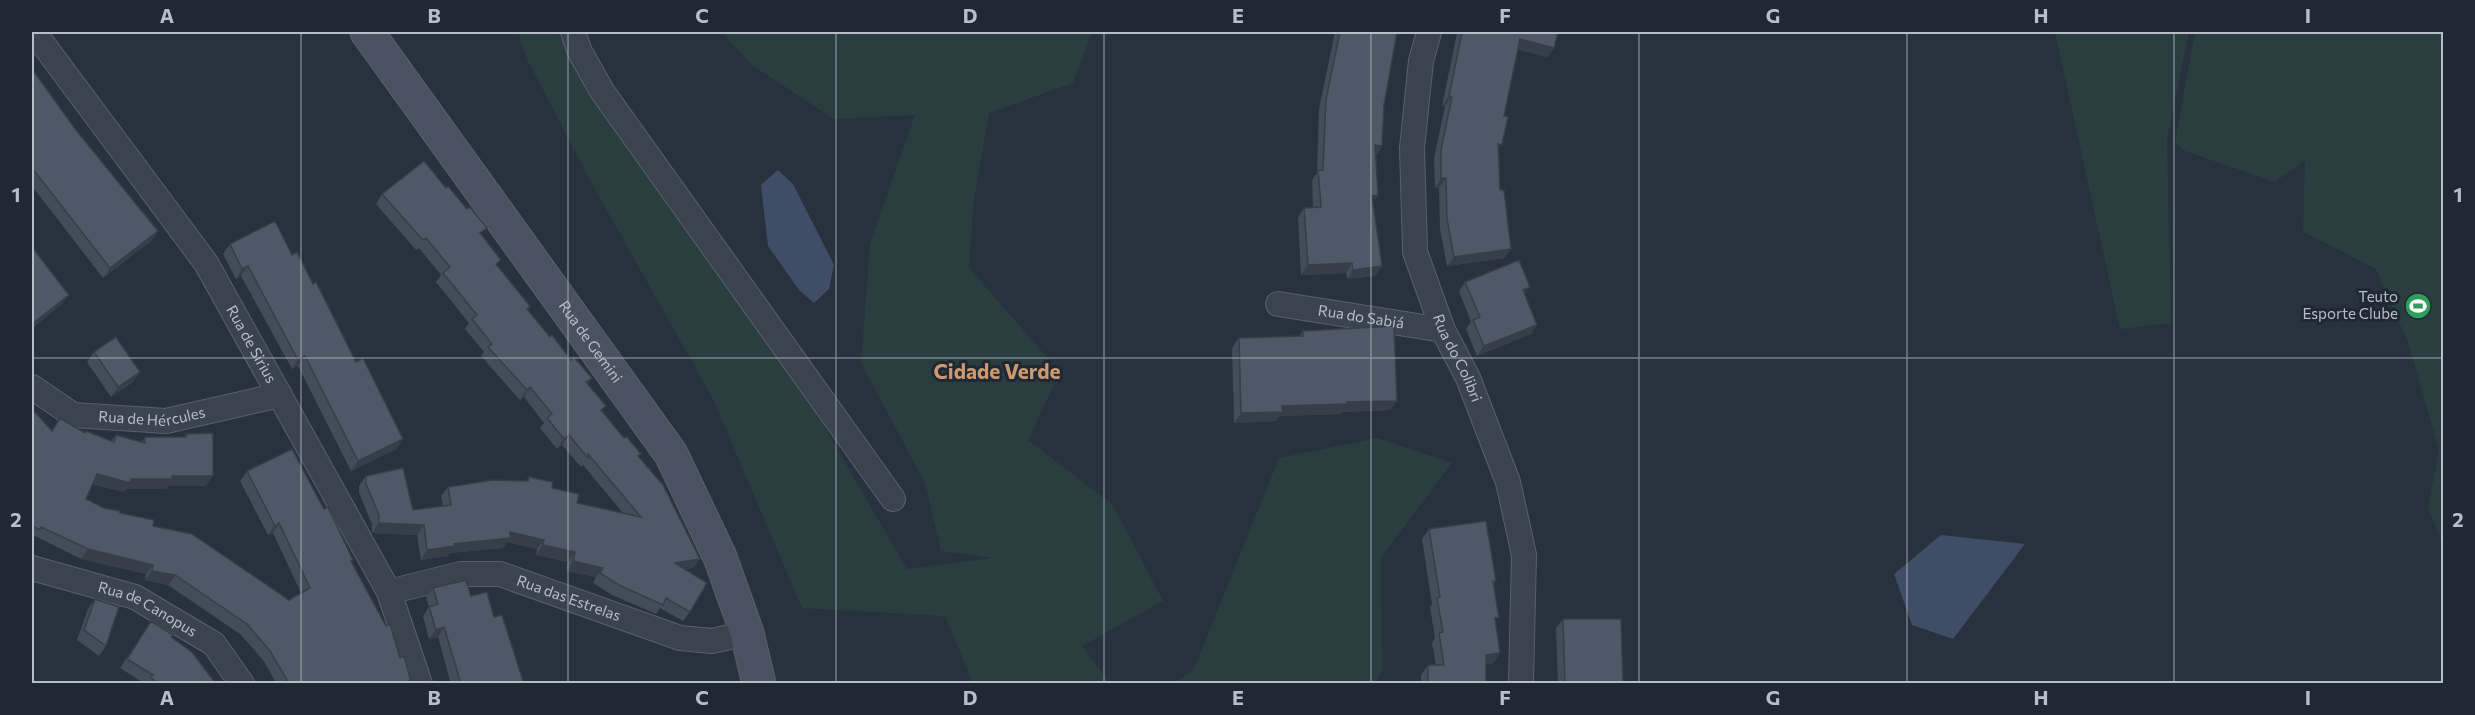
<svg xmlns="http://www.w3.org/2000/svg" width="2475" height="715" font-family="Commissioner,sans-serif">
<rect width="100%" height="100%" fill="#28313e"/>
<path fill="#2a3e40" d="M518 32H557L654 183 810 402 907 569 992 558 941 551 925 483 861 363 870 244 915 115 834 119 752 65 721 32H1092L1073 83 989 113 974 199 969 268 1060 372 1028 440 1113 505 1163 601 1082 646 1110 683H973L945 616 802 608 714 401 597 193 528 61Z
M2055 32H2189L2167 139 2171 323 2120 329Z
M2195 32H2443V546L2428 507 2439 450 2409 345 2376 269 2303 232 2305 160 2275 182 2185 151 2175 143Z
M1377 438 1452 463 1381 558 1382 671 1375 683H1174L1193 671 1279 458Z"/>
<path fill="#3f4e66" d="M778 170 793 184 834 265 829 289 814 303 799 290 768 246 761 185Z
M1941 535 2025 544 1953 639 1912 625 1894 574Z"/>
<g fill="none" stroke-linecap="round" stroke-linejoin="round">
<defs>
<g id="street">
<path id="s1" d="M34 32 206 263 389 592 420 684"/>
<path d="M573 32 580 52 602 91 893 499"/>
<path id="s2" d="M1429 32 1421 61 1412 148 1415 252 1443 330 1468 378 1508 482 1524 555 1521 684"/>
<path id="s3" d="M1278 304 1443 330"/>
<path id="s4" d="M32 387 73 415 166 421 280 395"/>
<path id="s5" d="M32 568 135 597 214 644 242 684"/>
<path id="s6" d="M389 592 461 574H500L680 638 712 641 747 633"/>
</g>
<g id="secondary">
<path id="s7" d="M367 32 671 454 720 557 747 633 759 684"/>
</g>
</defs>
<use href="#street" stroke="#59616c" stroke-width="26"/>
<use href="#secondary" stroke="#59616c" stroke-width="35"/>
<use href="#street" stroke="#3b434f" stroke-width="24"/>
<use href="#secondary" stroke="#4a5261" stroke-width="33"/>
</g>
<path fill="#434c59" d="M1333 32H1397L1384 105 1382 146 1376 155 1378 195 1373 202 1382 266 1375 276 1347 279 1346 273 1301 275 1298 218 1304 208H1313L1312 180 1317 173 1319 109 1335 32Z
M1451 32H1558L1554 48 1547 57 1517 49 1504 116 1499 150 1500 190 1511 249 1504 258 1447 266 1440 229 1439 188H1435L1434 159 1445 106H1442L1457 33Z
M32 69 76 130 158 231 151 241 103 278 32 186Z
M382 194 482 236 497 266 530 306 528 310 550 337 571 360 592 378 588 383 606 406 602 411 624 438 641 454 638 457 700 559 693 568 685 570 690 612 683 621 660 608 656 614 612 595 593 583 596 577 566 571 568 562 536 555 537 549 507 542 503 548 450 553 448 556 421 560 417 535 372 533V524L359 493V486L366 476 413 510 443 506 441 496 448 487 526 481 529 477 552 488 577 503 623 513 583 465 581 467 562 445 557 449 540 428 544 423 524 397 520 400 481 356 484 352 465 329 469 323 436 282 441 275 419 248 416 250 376 204Z
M230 244 292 255 313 284 356 362 403 439 397 449 351 471 298 366 292 369 241 276 236 279 223 254Z
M1465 282 1525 294 1537 325 1531 334 1477 356 1466 329 1471 322 1459 291Z
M1303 331 1397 401 1390 410 1342 412 1340 414 1280 416 1276 421 1234 423 1232 348 1239 338 1299 337Z
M94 352 133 382 111 397 87 362Z
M32 409 52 430 60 418 84 433 86 431 111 441 116 435 142 442 145 437H184L186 434 206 486H168L166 489H126L124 492 92 484 86 499 104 508 153 526 289 600 301 593 273 533 268 535 240 481 247 471 352 562 411 681 410 684H277L263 660 240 634 168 585 145 580 146 574 81 559 35 536 33 540 32 539Z
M1429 529 1496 581 1494 584 1496 622 1494 663 1486 664V684H1421V675L1428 665H1436L1432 643 1435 638 1430 607 1432 604 1422 539Z
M433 588 471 596 494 617 524 684H451L438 637 429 639 423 616 429 607 426 597Z
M95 599 106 646 99 656 77 640 88 609Z
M1563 619 1623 682 1622 684H1558L1556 628Z
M151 621 171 637 216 684H145L120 668Z"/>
<path fill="#373e48" d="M1520 39 1554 48 1547 57 1513 48Z
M1449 96 1452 97 1445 106H1442Z
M1375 145 1382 146 1375 155Z
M1441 178H1446L1439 188H1435Z
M1378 195 1371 205 1372 196Z
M158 231 151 241 103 278 110 268Z
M1511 249 1504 258 1447 266 1454 257Z
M1352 263 1346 273 1301 275 1308 265Z
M248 266 241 276 236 279 242 269Z
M1382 266 1375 276 1347 279 1353 270Z
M1530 287 1523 297V290Z
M69 295 62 304 32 329V324Z
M1537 325 1531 334 1477 356 1484 346Z
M305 356 298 366 292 369 298 360Z
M140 372 133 382 111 397 118 387Z
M530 387 524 397 520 400 527 390Z
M1397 401 1390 410 1342 412 1340 414 1280 416 1276 421 1234 423 1241 413 1282 406 1347 402Z
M569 435 562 445 557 449 564 439Z
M403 439 397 449 351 471 358 461Z
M97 474 131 479 172 476H213L206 486H168L166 489H126L124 492 90 483Z
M279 523 273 533 268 535 275 526Z
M379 523 424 525 417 535 372 533Z
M510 532 544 540 537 549 507 542 503 548 450 553 448 556 421 560 427 550Z
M543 545 575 552 568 562 536 555Z
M88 549 153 565 146 574 81 559Z
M700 559 693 568 668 573 675 563Z
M573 561 603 568 596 577 566 571Z
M152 571 175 575 168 585 145 580Z
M444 627 438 637 429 639 436 630Z
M1500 653 1494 663 1479 665 1486 655Z"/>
<path fill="#4e5867" stroke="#373e48" stroke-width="1.5" d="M1340 32H1397L1384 105 1382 146 1375 145 1378 195 1372 196 1382 266 1353 270 1352 263 1308 265 1304 208 1321 207 1318 170H1323L1326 99Z
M1462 32H1558L1554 48 1520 39 1504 116 1508 117 1502 145 1498 144 1500 190H1504L1511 249 1454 257 1447 219 1446 178H1441V150L1452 97 1449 96Z
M32 69 76 130 158 231 110 268 32 168Z
M424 161 446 188 448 186 467 209 470 207 487 228 480 233 501 260 496 264 530 306 527 309 550 337 552 335 571 360 574 357 592 378 586 382 606 406 601 410 624 438 627 437 641 454 638 456 663 485 700 559 675 563 707 583 690 612 666 598 663 605 619 585 600 573 603 568 573 561 575 552 543 545 544 540 510 532V538L454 544 455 546 427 550 424 525 379 523V515L366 484V476L403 468 413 510 451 505 448 487 493 480 528 481 529 477 553 482 552 488 579 494 577 503 641 517 588 454V458L569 435 564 439 547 418 552 414 530 387 527 390 488 347 492 344 472 319 477 315 443 273 450 267 426 238 423 240 382 194Z
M275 221 292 255 297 252 313 284 316 282 356 362 363 358 403 439 358 461 305 356 298 360 248 266 242 269 230 244Z
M32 247 69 295 32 324Z
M1519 260 1530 287 1523 290 1537 325 1484 346 1473 320 1480 317 1465 282Z
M1394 326 1397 401 1347 402V404L1282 406 1283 412 1241 413 1239 338 1303 336V331Z
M116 337 140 372 118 387 94 352Z
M32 409 52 431 60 418 85 433 86 431 114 442 116 435 145 443V437H186V434L213 433V476H172V479H131L130 483 97 474 86 499 104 508 120 511V513L154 520 153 526 192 534 289 600 310 588 279 523 275 526 247 471 292 449 324 509 328 507 353 560 351 561 386 626 390 624 400 658 404 656 411 681H409L410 684H284L283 683 287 680 270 651 247 624 175 575 152 571 153 565 88 549 41 527 40 530 32 526Z
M1486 521 1496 581H1493L1499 618H1495L1500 653 1486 655V684H1428V665H1444L1439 633 1443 632 1437 598 1440 597 1429 529Z
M466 580 471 596 487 592 494 617 502 615 524 684H461L444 627 436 630 429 607 438 604 433 588Z
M95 599 119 607 106 646 84 630Z
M1563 619H1621L1623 682H1618V684H1565Z
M151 621 173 635 171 637 192 652 216 684H160L150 677 153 675 127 659Z"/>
<path fill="none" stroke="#b8bec9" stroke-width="1.5" stroke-opacity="0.55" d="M301 32V684M568 32V684M836 32V684M1104 32V684M1371 32V684M1639 32V684M1907 32V684M2174 32V684M32 358H2444"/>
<defs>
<symbol id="stadium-disc" viewBox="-11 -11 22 22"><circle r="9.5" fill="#2e9e5b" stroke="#202834"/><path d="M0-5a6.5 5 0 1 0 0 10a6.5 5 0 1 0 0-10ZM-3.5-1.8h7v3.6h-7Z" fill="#fff"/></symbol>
</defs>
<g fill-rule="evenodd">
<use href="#stadium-disc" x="2403" y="291" width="30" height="30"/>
</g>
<g text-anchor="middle" stroke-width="6" stroke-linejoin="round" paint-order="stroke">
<g font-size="15" fill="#b8bec9" stroke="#202834" text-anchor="end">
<text x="2398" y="302">Teuto<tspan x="2398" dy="17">Esporte Clube</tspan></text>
</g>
<g font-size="15" fill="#b8bec9" stroke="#202834">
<text dy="5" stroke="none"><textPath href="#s3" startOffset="84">Rua do Sabiá</textPath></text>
<text dy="5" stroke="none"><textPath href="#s1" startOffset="381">Rua de Sirius</textPath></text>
<text dy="5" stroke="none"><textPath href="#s7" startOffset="382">Rua de Gemini</textPath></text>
<text dy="5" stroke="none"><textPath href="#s2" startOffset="336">Rua do Colibri</textPath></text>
<text dy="5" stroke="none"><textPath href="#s4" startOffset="129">Rua de Hércules</textPath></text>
<text dy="5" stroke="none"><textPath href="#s6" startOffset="186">Rua das Estrelas</textPath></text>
<text dy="5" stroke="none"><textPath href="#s5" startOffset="123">Rua de Canopus</textPath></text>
</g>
<g font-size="21" font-weight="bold" fill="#cd9a6f" stroke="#202834">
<text x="997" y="379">Cidade Verde</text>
</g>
</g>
<rect width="2475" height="715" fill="none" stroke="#202834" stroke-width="66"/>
<rect x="33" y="33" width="2409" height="649" fill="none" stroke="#b8bec9" stroke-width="2"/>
<g font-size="20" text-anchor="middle" font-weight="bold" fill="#b8bec9">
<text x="167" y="23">A</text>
<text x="434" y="23">B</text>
<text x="702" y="23">C</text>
<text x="970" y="23">D</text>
<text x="1238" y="23">E</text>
<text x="1505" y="23">F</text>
<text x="1773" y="23">G</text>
<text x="2041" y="23">H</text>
<text x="2308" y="23">I</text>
<text x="16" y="202">1</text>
<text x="2458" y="202">1</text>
<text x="16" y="527">2</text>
<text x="2458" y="527">2</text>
<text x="167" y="705">A</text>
<text x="434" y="705">B</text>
<text x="702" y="705">C</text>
<text x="970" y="705">D</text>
<text x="1238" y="705">E</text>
<text x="1505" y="705">F</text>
<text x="1773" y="705">G</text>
<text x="2041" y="705">H</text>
<text x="2308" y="705">I</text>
</g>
</svg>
